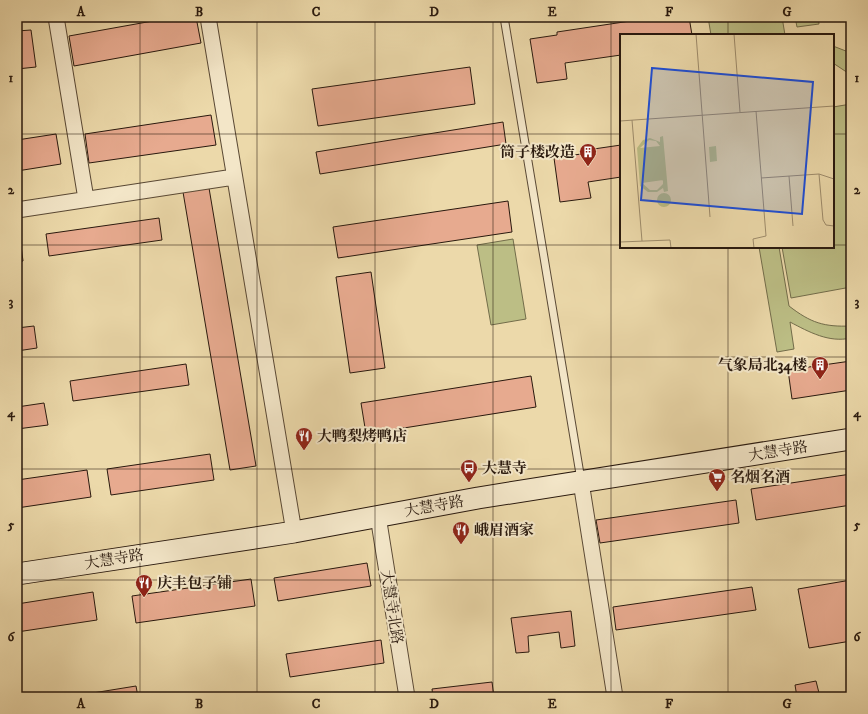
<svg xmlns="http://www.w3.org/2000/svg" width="868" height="714" font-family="'IM FELL DW Pica','Noto Serif SC',serif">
<rect width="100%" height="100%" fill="#ecd9aa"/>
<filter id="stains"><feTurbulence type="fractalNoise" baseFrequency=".005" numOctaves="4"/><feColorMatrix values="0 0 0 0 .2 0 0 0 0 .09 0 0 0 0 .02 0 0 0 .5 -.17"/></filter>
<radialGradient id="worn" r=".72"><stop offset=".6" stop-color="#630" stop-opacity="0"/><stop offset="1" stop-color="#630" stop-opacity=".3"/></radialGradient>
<path fill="#bcbe85" stroke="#726c4a" d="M708 17H782L785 35H711Z
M795 17H818L819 24 797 27Z
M833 46 851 53V75L833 63Z
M851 104V287L791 298 782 247H833V107Z
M513 239 526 319 491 325 477 245Z
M759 247H779L789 306C811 323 824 327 851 326V338C829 343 809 332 790 322L794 349 777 352Z"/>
<path fill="#e7aa8f" stroke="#29190e" d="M175 17H196L201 43 74 66 69 36Z
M657 17 658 21 689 17 692 35H621V55L565 63 567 79 537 83 530 39 557 35V32Z
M31 30 36 67 17 69V31Z
M470 67 475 104 318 126 312 89Z
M211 115 216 145 89 163 85 134Z
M503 122 506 144 320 174 316 152Z
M56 134 61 164 17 171V140Z
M621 145V177L588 182 591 198 560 202 554 158 581 154 580 151Z
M209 188 256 466 230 470 183 192Z
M508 201 512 232 338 258 333 227Z
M159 218 162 240 49 256 46 234Z
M20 238 23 261 17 262V239Z
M371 272 385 368 350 373 336 277Z
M34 326 37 348 17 351V328Z
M851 361V390L792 399 788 370Z
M186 364 189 385 73 401 70 381Z
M531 376 536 407 366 434 361 403Z
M44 403 48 425 17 429V407Z
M210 454 214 480 111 495 107 469Z
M87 470 91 497 17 508V480Z
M851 474V505L756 520 751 489Z
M736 500 739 523 600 543 596 520Z
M367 563 371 586 278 601 274 578Z
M251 579 255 606 136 623 132 596Z
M851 580V641L809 648 798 589Z
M752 587 756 610 616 630 613 607Z
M93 592 97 620 17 632V604Z
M571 611 575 646 561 648 559 632 528 636 529 652 516 653 511 618Z
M381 640 384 663 290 677 286 654Z
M816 681 820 697H797L795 685Z
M492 682 494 697H433L432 689Z
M136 686 138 697H68Z"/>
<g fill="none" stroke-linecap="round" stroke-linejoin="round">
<defs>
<path id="lane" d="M504 17 581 480"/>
<path id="street" d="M56 17 86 199
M208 17 294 532
M17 210 234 177
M581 482 615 697
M378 516 407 697"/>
<path id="secondary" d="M17 574 294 532 478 498 851 439"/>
</defs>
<use href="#lane" stroke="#5a4935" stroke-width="9"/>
<use href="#street" stroke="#5a4935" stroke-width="17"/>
<use href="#secondary" stroke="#29190e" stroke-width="23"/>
<use href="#lane" stroke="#f3e6c8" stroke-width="7"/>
<use href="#street" stroke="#f3e6c8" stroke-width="15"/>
<use href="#secondary" stroke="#f3e6c8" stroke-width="21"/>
</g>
<path fill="none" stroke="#29190e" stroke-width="1" stroke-opacity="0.55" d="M140 17V697M257 17V697M375 17V697M493 17V697M611 17V697M728 17V35M17 134H621M833 134H851M17 245H621M833 245H851M728 247V697M17 357H851M17 469H851M17 580H851"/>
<defs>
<symbol id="building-pin" viewBox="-11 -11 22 30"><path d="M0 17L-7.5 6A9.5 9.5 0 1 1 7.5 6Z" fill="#8f2418" stroke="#f3e6c8"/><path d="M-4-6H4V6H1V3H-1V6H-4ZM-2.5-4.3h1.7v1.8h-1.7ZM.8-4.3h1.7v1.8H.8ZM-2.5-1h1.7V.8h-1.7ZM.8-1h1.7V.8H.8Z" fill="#fff"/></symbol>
<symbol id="restaurant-pin" viewBox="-11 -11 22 30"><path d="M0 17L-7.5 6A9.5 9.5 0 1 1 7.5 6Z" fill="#8f2418" stroke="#f3e6c8"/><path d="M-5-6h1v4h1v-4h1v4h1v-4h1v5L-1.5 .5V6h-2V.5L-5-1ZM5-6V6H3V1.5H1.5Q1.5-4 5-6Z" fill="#fff"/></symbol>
<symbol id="bus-pin" viewBox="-11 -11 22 30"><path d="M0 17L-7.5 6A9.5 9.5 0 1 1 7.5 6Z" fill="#8f2418" stroke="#f3e6c8"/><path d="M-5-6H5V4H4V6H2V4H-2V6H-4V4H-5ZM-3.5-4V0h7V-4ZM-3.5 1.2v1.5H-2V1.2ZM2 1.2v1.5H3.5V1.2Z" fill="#fff"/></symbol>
<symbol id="supermarket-pin" viewBox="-11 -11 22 30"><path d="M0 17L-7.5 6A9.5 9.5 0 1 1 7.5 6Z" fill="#8f2418" stroke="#f3e6c8"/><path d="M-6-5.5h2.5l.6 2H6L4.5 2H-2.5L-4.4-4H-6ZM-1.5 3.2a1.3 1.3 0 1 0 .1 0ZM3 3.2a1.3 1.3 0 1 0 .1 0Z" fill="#fff"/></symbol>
</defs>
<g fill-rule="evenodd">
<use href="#building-pin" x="578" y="142" width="20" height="27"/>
<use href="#building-pin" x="810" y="355" width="20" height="27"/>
<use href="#restaurant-pin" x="294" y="426" width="20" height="27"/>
<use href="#bus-pin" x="459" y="458" width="20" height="27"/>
<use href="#supermarket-pin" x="707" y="467" width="20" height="27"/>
<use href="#restaurant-pin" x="451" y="520" width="20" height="27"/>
<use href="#restaurant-pin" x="134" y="573" width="20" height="27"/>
</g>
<g text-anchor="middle" stroke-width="4" stroke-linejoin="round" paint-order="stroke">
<g font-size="15" font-weight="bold" fill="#29190e" stroke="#f3e6c8" text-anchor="start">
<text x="575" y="157" text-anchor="end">筒子楼改造</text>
<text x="807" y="370" text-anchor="end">气象局北34楼</text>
<text x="317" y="441">大鸭梨烤鸭店</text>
<text x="482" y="473">大慧寺</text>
<text x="730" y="482">名烟名酒</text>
<text x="474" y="535">峨眉酒家</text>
<text x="157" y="588">庆丰包子铺</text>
</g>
<g font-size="15" fill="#29190e" stroke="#f3e6c8">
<text transform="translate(778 451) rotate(-9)" y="5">大慧寺路</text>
<text transform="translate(434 506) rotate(-10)" y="5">大慧寺路</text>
<text transform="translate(114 559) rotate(-9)" y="5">大慧寺路</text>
<text transform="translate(392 607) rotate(81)" y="5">大慧寺北路</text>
</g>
</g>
<g transform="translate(620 34)">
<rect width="214" height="214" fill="#ecd9aa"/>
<path d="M43 102 48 157 44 158 43 154 37 158H28L20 152 17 114 23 106 30 104 40 108V103ZM29 106 36 107 40 112 20 114ZM43 142V150L37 156H30L22 149 43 146ZM96 112 97 127 90 128 89 113ZM37 166a7 7 0 1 1 14 0a7 7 0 1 1-14 0Z" fill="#bcbe85" fill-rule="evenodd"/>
<path fill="none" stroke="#9e8c6c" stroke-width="1" d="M76 0 90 183M114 0 120 78M12 86 22 207M0 87 214 72M199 140 214 145M169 142 173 192M141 144 199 140 203 186 206 191 214 192M0 208 50 206 51 214M134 214 133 205 146 202 136 77"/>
<path fill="#1d4ed8" fill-opacity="0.15" stroke="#1d4ed8" stroke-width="2" d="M32 34 193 48 182 180 21 166Z"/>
<rect width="214" height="214" fill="none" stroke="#29190e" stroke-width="2"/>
</g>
<rect width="868" height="714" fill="none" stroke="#ecd9aa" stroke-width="44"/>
<rect x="22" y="22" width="824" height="670" fill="none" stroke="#29190e" stroke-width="1.5"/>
<g font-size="13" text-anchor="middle" font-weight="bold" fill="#29190e">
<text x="81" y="16">A</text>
<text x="199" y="16">B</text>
<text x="316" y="16">C</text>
<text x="434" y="16">D</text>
<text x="552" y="16">E</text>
<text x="669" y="16">F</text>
<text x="787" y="16">G</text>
<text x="11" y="82">1</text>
<text x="857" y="82">1</text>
<text x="11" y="194">2</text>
<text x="857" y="194">2</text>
<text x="11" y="306">3</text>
<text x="857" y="306">3</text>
<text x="11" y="417">4</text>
<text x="857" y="417">4</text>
<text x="11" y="529">5</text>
<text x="857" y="529">5</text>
<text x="11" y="641">6</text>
<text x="857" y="641">6</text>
<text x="81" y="708">A</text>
<text x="199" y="708">B</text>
<text x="316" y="708">C</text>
<text x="434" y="708">D</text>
<text x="552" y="708">E</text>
<text x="669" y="708">F</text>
<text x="787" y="708">G</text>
</g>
<rect width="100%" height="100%" filter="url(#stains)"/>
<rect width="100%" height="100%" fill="url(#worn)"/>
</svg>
